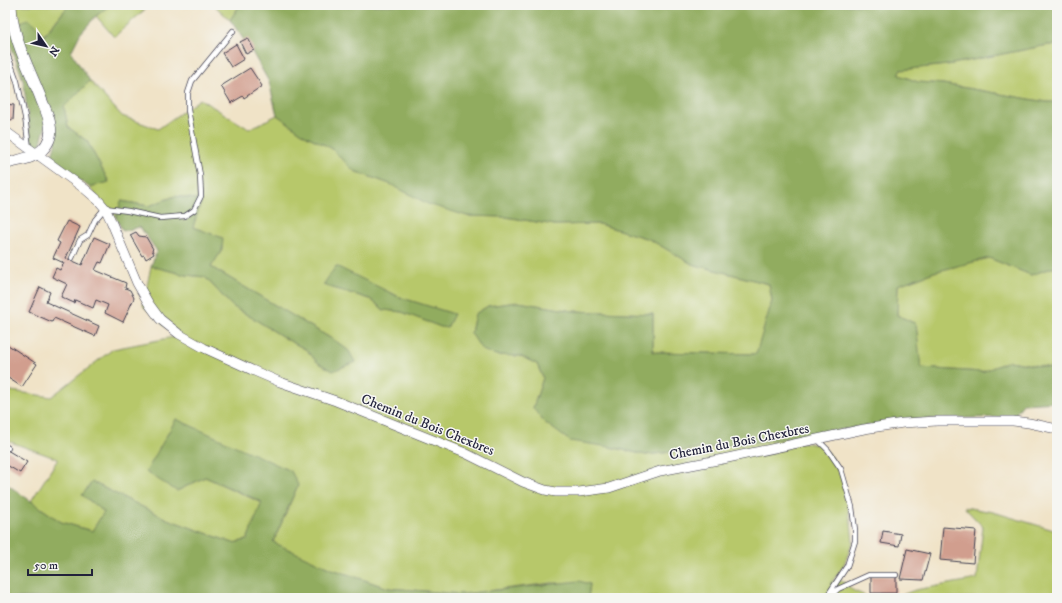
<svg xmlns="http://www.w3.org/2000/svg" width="1062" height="603" font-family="'IM FELL DW Pica',serif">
<rect width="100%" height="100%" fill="#f6f6f2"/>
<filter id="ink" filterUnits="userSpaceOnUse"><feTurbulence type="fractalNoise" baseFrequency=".025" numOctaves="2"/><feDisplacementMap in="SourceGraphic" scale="8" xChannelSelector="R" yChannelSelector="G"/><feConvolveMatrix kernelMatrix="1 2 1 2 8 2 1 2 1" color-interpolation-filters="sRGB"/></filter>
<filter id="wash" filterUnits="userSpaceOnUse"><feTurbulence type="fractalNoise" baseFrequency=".012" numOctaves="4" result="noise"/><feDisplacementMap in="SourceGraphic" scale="16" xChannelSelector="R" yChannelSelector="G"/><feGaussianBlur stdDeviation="0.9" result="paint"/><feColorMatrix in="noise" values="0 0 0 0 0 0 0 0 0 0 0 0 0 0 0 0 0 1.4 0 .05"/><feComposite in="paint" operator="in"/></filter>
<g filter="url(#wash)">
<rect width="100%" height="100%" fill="#f0e3c7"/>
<path fill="#b7c86b" stroke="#6c7553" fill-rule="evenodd" d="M15 5H69L43 36 39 28 19 23Z
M110 5H150L114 37 96 16Z
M214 5H240L230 20Z
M1048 45H1057V102H1046L943 84 918 82 899 75 900 70 947 65Z
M90 81 122 116 158 129 200 99 249 129 277 115 305 135 331 148 354 171 390 184 467 216 506 217 555 225 599 224 649 239 692 264 769 284 772 301 757 354 653 352V314L573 311 518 302 488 306 475 314 471 333 496 355 520 356 537 364 543 378 533 408 610 447 646 455 782 439 819 445 832 457 843 482 851 523 853 542 843 567 830 584 839 578 854 591 871 598H588L590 584 552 583 462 594 388 588 329 568 273 543 298 485 176 419 177 491 205 477 262 503 247 540 233 543 167 519 92 482 104 512 92 531 61 522 31 501 58 459 5 440V390L51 397 113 349 174 337 172 333 143 306 151 266 186 275 205 277 232 306 256 320 288 340 307 350 317 362 349 351 337 342 211 267 222 250 193 227 201 200 175 196 149 206 122 201 116 218 89 187 109 182 87 141 68 127 64 107ZM323 285 392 293 399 297 453 314 441 327 402 312 384 310 370 299Z
M989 258 1031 275 1057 266V369L1009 361 982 372 920 368 916 324 897 315 898 285 934 272Z
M964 507 993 512 1057 531V598H894L915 590 977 579 983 527Z"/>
<path fill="#91ac5f" stroke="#5a674d" d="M69 5H110L96 16 80 34 71 52 90 81 64 107 68 127 87 141 109 182 89 187 51 160 56 141 54 112 48 117 40 146 32 145 23 80 5 29 28 19 39 28 44 36Z
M240 5H1057V45H1048L947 65 900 70 899 75 918 82 943 84 1046 102H1057V266L1031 275 989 258 934 272 898 285 897 315 916 324 921 368 982 372 1009 361 1057 369V402L1023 404 1013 417 917 419 839 430 782 439 646 455 610 447 570 441 544 422 533 408 543 378 537 364 520 356 496 355 482 350 471 333 475 314 488 306 518 302 573 311 653 314V352L756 354 772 301 769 284 692 264 649 239 599 224 555 225 506 217 467 216 428 204 390 184 354 171 331 148 305 135 277 115 269 82 251 50 230 20Z
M175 196 202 200 193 227 223 238 222 250 211 267 337 342 349 351 355 362 333 371 317 362 307 350 288 340 256 320 232 306 205 277 186 275 151 266 157 251 140 227 123 231 116 218 121 201 149 206Z
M336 266 399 297 454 314 447 328 441 327 402 312 384 310 370 299 323 285Z
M176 419 291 471 298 485 273 542 329 568 388 588 462 594 579 581 590 584 588 598H5V483L61 522 92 531 104 512 82 495 92 482 167 519 233 543 247 540 262 502 205 477 177 491 146 472Z"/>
<g id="blocks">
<path fill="#d19e8e" d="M248 38 254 50 246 54 240 42Z
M236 44 244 59 231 67 222 53Z
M250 68 262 86 244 98 243 96 231 103 221 86Z
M8 69 11 84 5 85V70Z
M5 104 14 105 13 120 5 119Z
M67 221 80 227 66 258 82 265 94 237 110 244 102 263 99 262 95 270 126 283 125 288 130 290 134 298 123 322 105 313 108 305 96 300 93 308 75 300 74 303 61 297 67 284 52 277 56 268 60 270 64 263 53 258 60 243 57 241Z
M136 232 139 236 146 237 153 249 152 250 154 254 146 259 144 255 142 256 130 235Z
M40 287 50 292 46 302 99 326 95 336 54 318 52 322 29 312Z
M5 343 37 364 22 387 5 376Z
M7 450 27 462 20 473 5 464V454Z
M943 527 976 530 973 563 940 560Z
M883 531 901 534 899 546 881 543Z
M907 549 930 554 923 580 900 579Z
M871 576H896V593H871Z"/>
</g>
</g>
<g filter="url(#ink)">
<use href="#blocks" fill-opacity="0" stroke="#413f50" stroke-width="1"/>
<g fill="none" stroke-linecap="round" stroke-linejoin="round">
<defs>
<path id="service" d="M5 48 17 81 25 117 29 148
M72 258 80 240 88 235 95 220 105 208 128 211 160 218 185 216 194 210 201 196 200 175 188 110V93L192 81 233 31
M818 440 828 450 841 469 852 507 855 530V541L847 566 826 598
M5 446 8 448
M828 598 838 589 869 575H896"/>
<path id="minor" d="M5 131 85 189 99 201 105 208 111 221 137 283 149 304 160 319 179 334 204 348 252 370 280 382 336 401 465 453 523 482 545 490 556 492H579L609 488 660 471 723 459 864 429 903 423 937 421H1013L1029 423 1057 429"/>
<path id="tertiary" d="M5 164C17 160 33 159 42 150 49 143 52 134 50 125 49 115 43 105 40 96 28 66 12 37 11 5"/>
</defs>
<use href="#service" stroke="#413f50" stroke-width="6"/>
<use href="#minor" stroke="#413f50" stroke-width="10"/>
<use href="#tertiary" stroke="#413f50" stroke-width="12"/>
<use href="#service" stroke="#fff" stroke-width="4.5"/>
<use href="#minor" stroke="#fff" stroke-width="9"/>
<use href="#tertiary" stroke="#fff" stroke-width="11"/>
</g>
</g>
<g text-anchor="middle" stroke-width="3" stroke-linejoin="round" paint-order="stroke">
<g font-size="14" fill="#22223b" stroke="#f6f6f2">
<text transform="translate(428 424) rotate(22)" y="5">Chemin du Bois Chexbres</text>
<text transform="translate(739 441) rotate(-11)" y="5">Chemin du Bois Chexbres</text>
</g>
</g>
<rect width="1062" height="603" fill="none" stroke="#f6f6f2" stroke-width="20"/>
<g transform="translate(46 46) rotate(124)" stroke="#f6f6f2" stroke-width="3" paint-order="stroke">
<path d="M0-3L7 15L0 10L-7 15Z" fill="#22223b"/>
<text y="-6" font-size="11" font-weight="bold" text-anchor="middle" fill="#22223b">N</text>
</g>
<path d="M28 569v6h64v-6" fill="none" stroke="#22223b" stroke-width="2"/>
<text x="34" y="569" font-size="12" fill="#22223b" stroke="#f6f6f2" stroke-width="3" paint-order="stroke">50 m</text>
</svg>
